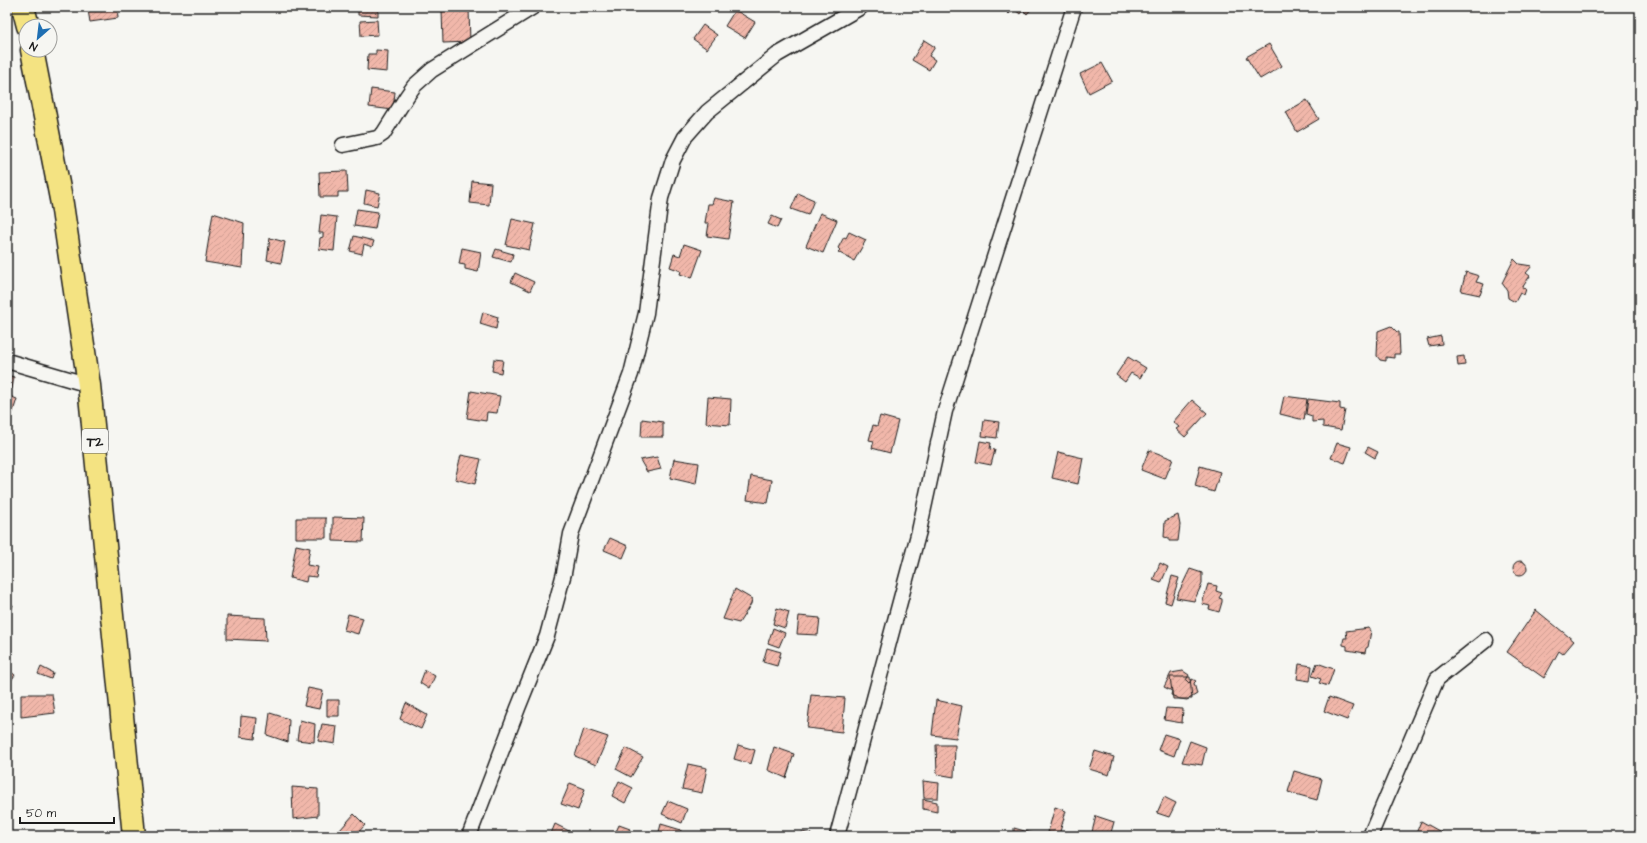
<svg xmlns="http://www.w3.org/2000/svg" width="1647" height="843" font-family="'Architects Daughter',sans-serif">
<defs>
<pattern id="building-hatch" width="6" height="6" patternUnits="userSpaceOnUse"><rect width="6" height="6" fill="#f1b7aa"/><path d="M-1 1l2-2M0 6l6-6M5 7l2-2" fill="none" stroke="#ce9d92"/></pattern>
</defs>
<rect width="100%" height="100%" fill="#f6f6f2"/>
<filter id="ink" filterUnits="userSpaceOnUse"><feTurbulence type="fractalNoise" baseFrequency=".025" numOctaves="2"/><feDisplacementMap in="SourceGraphic" scale="8" xChannelSelector="R" yChannelSelector="G"/><feConvolveMatrix kernelMatrix="1 2 1 2 8 2 1 2 1" color-interpolation-filters="sRGB"/></filter>
<g filter="url(#ink)">
<path fill="url(#building-hatch)" stroke="#1c1c1c" d="M106 7H117L118 18 90 22 88 10Z
M145 7H157L158 10 145 11Z
M358 7H378V16L358 15Z
M1002 7H1033L1027 14 1023 10 1020 14 1014 9 1009 14Z
M469 9 470 42 443 43 442 10Z
M735 10 755 22 745 38 725 26Z
M377 20 378 35 361 36 360 21Z
M703 25 717 35 707 49 693 39Z
M924 40 935 47 929 56 935 60 929 70 912 60Z
M1269 44 1282 66 1260 79 1246 57Z
M376 50 388 51 387 72 367 70 368 54H376Z
M1102 63 1112 81 1089 93 1080 74Z
M371 89 395 92 393 110 369 107Z
M1307 100 1319 119 1297 132 1286 112Z
M347 171 348 192H338V197H320L319 172Z
M472 181 491 183 489 205 470 203Z
M366 190 380 193 377 206 364 203Z
M798 193 814 200 808 215 791 209Z
M714 198 734 202 728 239 707 236 709 223H705L708 204H712Z
M357 209 378 212 375 229 354 226Z
M213 213 244 223 242 268 205 262Z
M820 213 837 220 823 253 806 246Z
M321 215 337 217 334 251 319 249 320 238 323 237V233H319Z
M772 216 781 220 777 228 768 224Z
M512 219 535 224 529 250 506 245Z
M849 232 866 240 854 261 838 252 840 250 838 248 844 237 846 238Z
M354 236 374 241 372 247 364 244 362 254 350 251Z
M270 238 285 242 281 263 267 260Z
M684 244 702 250 692 278 680 274 681 271 670 267 674 254 680 256Z
M462 248 481 252 478 272 465 269V265L459 264Z
M496 249 513 254 511 262 493 257Z
M1514 259 1519 264 1532 266 1526 273 1530 276 1522 288 1526 289 1524 295 1520 293 1515 302 1508 298 1507 290 1502 283Z
M1466 272 1479 276 1476 282 1484 284 1480 295 1461 291Z
M515 273 534 282 530 291 511 282Z
M483 312 498 317 496 329 480 324Z
M1391 326 1397 332H1399L1400 354H1394V358L1386 357V361L1380 360 1377 356 1378 331Z
M1441 336 1442 344 1429 346 1427 339Z
M1464 356 1465 365 1458 366 1457 357Z
M1128 357 1146 368 1140 378 1131 373 1125 382 1116 375Z
M494 359 503 360 501 373 492 371Z
M7 375 14 377 12 389 7 388Z
M471 391 500 396 497 413 487 412 486 421 467 418Z
M7 395 17 399 10 421 7 420Z
M1284 396 1307 399 1304 420 1280 414Z
M708 397 731 399 730 425 706 423Z
M1308 399 1340 403V409L1345 410 1341 430 1323 427V421L1312 422V416L1306 414Z
M1192 400 1207 413 1185 437 1176 429 1179 427 1173 422Z
M880 416 898 421 890 453 872 448 874 441 869 440 873 425 877 426Z
M642 419 663 422V437H641Z
M984 420 999 422 997 438 982 436Z
M980 441 991 443 990 449 995 450 991 465 976 462Z
M1337 443 1351 447 1345 463 1331 458Z
M1368 447 1378 452 1375 458 1365 452Z
M1149 450 1173 459 1165 479 1141 470Z
M1058 452 1083 458 1078 484 1052 478Z
M461 455 481 459 475 484 455 479Z
M657 457 661 469 647 472 640 460Z
M674 459 699 463 696 484 670 478Z
M1200 466 1220 472 1214 492 1195 486Z
M751 476 772 480 768 503 747 500Z
M1178 515 1180 525 1178 541H1169V538L1164 537 1165 521Z
M333 517 364 518 363 542 333 541Z
M296 518H326V538H296Z
M610 538 628 546 623 558 604 550Z
M296 545 310 548 307 565 318 567 316 577 307 576 306 582 290 578Z
M1513 568a7 7 0 1 1 14 0a7 7 0 1 1-14 0Z
M1160 563 1168 567 1161 583 1153 580Z
M1190 569 1202 573V584L1194 601 1176 598Z
M1172 576 1179 578 1171 604 1165 602Z
M1208 584 1217 586 1216 591 1222 593 1219 598 1222 599V602L1219 612 1209 609 1210 606 1202 604Z
M735 589 752 599 751 604 739 623 723 619Z
M7 603 13 605 8 621H7Z
M777 608 789 612 785 628 773 624Z
M1536 610 1574 641 1563 654 1559 651 1544 678 1507 652Z
M348 614 363 618 358 634 344 630Z
M227 616 265 618 266 641 227 639Z
M799 616 820 618 818 635 797 634Z
M773 628 785 633 779 647 768 643Z
M1369 628 1371 631 1368 647 1366 648 1365 653 1347 650V646L1343 645V642L1344 638H1347L1346 631Z
M767 648 781 652 777 666 763 662Z
M1317 663 1334 669 1328 686 1319 683 1321 679 1312 676Z
M1299 664 1312 666 1310 681 1297 679Z
M41 667 53 673 51 679 38 674Z
M7 669 15 675 7 686Z
M425 670 435 676 429 689 420 683Z
M1183 671 1189 675 1186 680 1189 683 1192 679 1196 681 1194 683 1197 694 1187 700 1180 699 1171 695 1172 691 1164 687 1171 673Z
M1170 677H1190L1192 699H1173Z
M308 688 323 691 319 709 304 706Z
M21 694H52L55 713 21 717Z
M811 695 845 698 842 732 807 728Z
M1329 697 1353 706 1347 720 1324 711Z
M327 700H339V716H327Z
M936 700 962 706 956 738 932 735Z
M406 703 427 715 421 729 400 719Z
M1166 708 1183 709 1182 723 1164 720Z
M270 713 289 719 288 742 267 735Z
M241 716 257 718 255 739 240 737Z
M300 720 315 724 314 742 297 740Z
M322 724 337 726 335 744 318 741Z
M584 729 608 737 596 765 575 756Z
M1164 734 1180 739 1174 756 1158 750Z
M1190 741 1206 747 1202 765 1182 762Z
M738 745 755 750 751 764 734 759Z
M936 745H955L954 777 937 774Z
M774 747 794 754 786 778 768 770Z
M626 748 643 757 631 777 616 769Z
M1095 751 1114 757 1109 775 1089 769Z
M688 764 707 768 702 793 682 789Z
M1294 771 1322 779 1317 800 1288 792Z
M619 781 633 788 625 803 612 796Z
M923 781 939 783 938 798H924Z
M570 783 585 789 578 810 561 804Z
M292 787 318 789V816L293 819Z
M1164 797 1176 803 1169 817 1157 813Z
M923 799 937 802V812L923 809Z
M668 801 687 809 682 823 662 814Z
M1055 807 1066 811 1059 835 1048 832Z
M354 814 365 825 355 836H345L340 830Z
M1096 816 1114 822 1110 836H1091Z
M1421 821 1448 836H1415Z
M555 824 569 831 566 836H550Z
M661 824 681 830 680 836H658Z
M619 825 630 829 626 836H614Z
M1014 828 1035 834 1034 836H1014Z
M802 832 811 834V836H801Z"/>
<g fill="none" stroke-linecap="round" stroke-linejoin="round">
<defs>
<path id="street" d="M343 145 377 138 383 134 407 96 414 86 432 70 533 7
M7 361 89 385
M469 836 518 708 547 636 564 573 571 534 631 374 646 313 661 198 673 160 685 137 707 112 777 55 861 7
M837 836 919 531 945 411 1074 7
M1370 836 1437 679 1486 640"/>
<path id="highway" d="M23 7 28 26
M32 50 62 204 89 385 134 836"/>
</defs>
<use href="#street" stroke="#1c1c1c" stroke-width="17"/>
<use href="#highway" stroke="#1c1c1c" stroke-width="25"/>
<use href="#street" stroke="#f6f6f2" stroke-width="14"/>
<use href="#highway" stroke="#f4e382" stroke-width="22"/>
</g>
</g>
<g text-anchor="middle" stroke-width="3" stroke-linejoin="round" paint-order="stroke">
<rect fill="#f6f6f2" stroke="#5d5d5c" stroke-width="1" x="82" y="429" width="26" height="24" rx="3"/>
<g font-size="14" font-weight="bold" fill="#1c1c1c">
<text x="95" y="446">T2</text>
</g>
</g>
<rect width="1647" height="843" fill="none" stroke="#f6f6f2" stroke-width="24"/>
<rect x="12" y="12" width="1623" height="819" fill="none" stroke="#1c1c1c" stroke-width="1.5" filter="url(#ink)"/>
<g transform="translate(38 38) rotate(208)"><circle r="19" fill="#f6f6f2" stroke="#9f9f9c"/>
<path d="M0-3L7 15L0 10L-7 15Z" fill="#1f6fb2"/>
<text y="-6" font-size="11" font-weight="bold" text-anchor="middle" fill="#1c1c1c">N</text>
</g>
<path d="M20 817v6h94v-6" fill="none" stroke="#1c1c1c" stroke-width="2"/>
<text x="26" y="817" font-size="12" fill="#1c1c1c" stroke="#f6f6f2" stroke-width="3" paint-order="stroke">50 m</text>
</svg>
